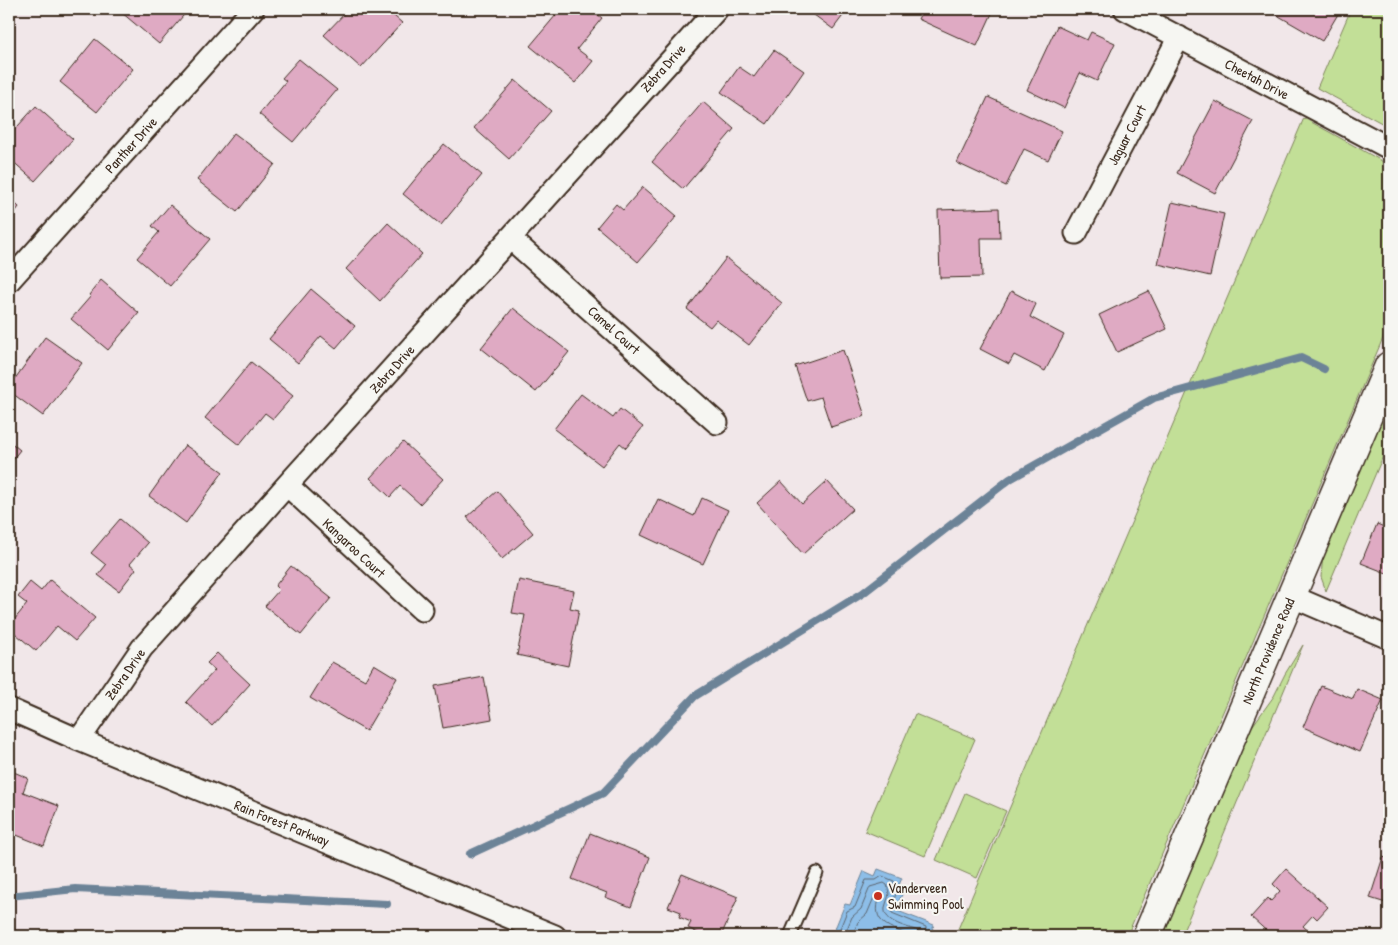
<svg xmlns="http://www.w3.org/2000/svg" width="1398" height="945" font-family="'Patrick Hand',sans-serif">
<rect width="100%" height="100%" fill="#f1e7e9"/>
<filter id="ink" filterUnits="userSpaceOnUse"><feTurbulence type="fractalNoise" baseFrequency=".02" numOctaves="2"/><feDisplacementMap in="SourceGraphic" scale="10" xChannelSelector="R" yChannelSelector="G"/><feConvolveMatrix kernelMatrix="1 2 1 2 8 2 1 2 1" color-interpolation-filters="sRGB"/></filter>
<g filter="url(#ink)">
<path fill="#c2df97" stroke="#7e845a" d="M1351 9H1389V127L1317 88Z
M1304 118 1389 165V324L1127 936H955Z
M1389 398V450L1386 449 1326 591 1321 577 1323 554Z
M1303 645 1181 936H1163L1251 728 1274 696 1285 674Z
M915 714 975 739 925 856 865 831Z
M965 793 1006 811 977 878 936 860Z"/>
<path fill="#8dbee8" stroke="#6c8397" d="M878 869 902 878 899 885 905 888 895 910 934 925 930 936H832L845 904 850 905 864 871 875 876Z"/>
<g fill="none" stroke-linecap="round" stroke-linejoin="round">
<path stroke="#5c656f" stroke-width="1" d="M837 936 847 911 855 907 866 880H876L882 876 894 881V887L897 891 891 908 892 913 926 927 925 936
M844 936 852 917 861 909 870 887 884 883 887 885C890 895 889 894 886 904 879 922 906 926 918 931L919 936
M852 936 858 922 867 914 875 895 878 894 880 896C870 924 890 927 911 936"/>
<path stroke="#6c8397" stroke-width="8" d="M470 854 603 793 695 696 863 593 1010 479 1154 398 1301 358 1324 369
M9 896 75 889 387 904"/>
</g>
<path fill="#dfaac3" stroke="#3b2a1e" d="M123 9H189L159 44 121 12Z
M345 9H386L402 23 361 68 324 35 347 11Z
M561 9H591L602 18 577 49 593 61 575 83 530 46Z
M806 9H848L833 29Z
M923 9H994L977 46 918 19Z
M1280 9H1341L1322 41 1277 15Z
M1057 26 1087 40 1091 32 1115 43 1097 81 1080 73 1064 108 1027 90Z
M95 39 133 69 97 112 60 82Z
M774 50 804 71 767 124 721 92 739 67 754 77Z
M299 59 337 90 293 142 259 114 286 81 282 78Z
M515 80 551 111 509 159 474 128Z
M988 97 1062 131 1048 160 1024 149 1006 186 957 163Z
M1215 101 1253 121 1215 193 1177 173Z
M703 102 734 129 683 189 652 162Z
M36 106 73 139 35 181 9 158V136Z
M234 133 275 164 237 212 197 180Z
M444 144 482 175 441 225 403 194Z
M643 187 677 216 638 262 597 227 616 204 623 210Z
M9 198 19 207 9 220Z
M1172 202 1224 214 1210 276 1158 264Z
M170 205 210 239 170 286 137 258 159 232 152 226Z
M999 208 1000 238H981L982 277 940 278 938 210Z
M388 223 422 254 380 301 346 269Z
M726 258 782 303 749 345 716 320 710 327 687 309Z
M101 280 139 313 108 350 71 319 91 296 89 295Z
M311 289 355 326 336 348 321 336 298 363 269 339Z
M1011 291 1036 304 1030 317 1064 335 1045 371 1014 355 1009 364 980 349Z
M1149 291 1167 329 1117 352 1099 315Z
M513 308 569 352 536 392 481 348Z
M45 337 82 363 43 416 9 391V387Z
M843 350 865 416 831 427 821 397 807 401 795 366Z
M251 362 293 396 273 419 265 413 239 445 205 418Z
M581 394 613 418 620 409 643 427 626 448 620 443 602 466 554 429Z
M9 441 20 450 9 464Z
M403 442 443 479 420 504 400 486 390 497 370 478Z
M185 445 223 472 186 523 149 496Z
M781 481 802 504 827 481 853 509 803 554 757 503Z
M497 491 533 533 502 559 467 517Z
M702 498 728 510 703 564 641 535 658 499 694 516Z
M120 519 148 543 130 564 136 569 119 591 98 575 106 565 91 553Z
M1377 524 1389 529V574L1361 563Z
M291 566 331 598 301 635 265 606 279 590 275 586Z
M50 580 95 618 75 641 57 626 36 651 9 628V626L27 604 18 597 30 582 41 591Z
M519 580 574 591 570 608 579 610 568 666 517 655 525 615 512 613Z
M217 653 250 684 212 726 186 702 215 670 207 663Z
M332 662 365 680 374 664 397 678 366 731 310 698Z
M484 677 492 719 443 728 435 686Z
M1321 686 1353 699 1357 689 1383 700 1360 752 1303 727Z
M9 770 28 778 23 792 59 806 44 846 9 832Z
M590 833 650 857 631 907 605 897 607 893 572 879Z
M1383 857 1389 859V904L1370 898Z
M1286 869 1328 907 1317 919 1313 915 1303 926 1314 936H1272L1251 917 1268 898 1271 901 1280 891 1273 884Z
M682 874 738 897 721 936H704L688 928 691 922 679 917 681 912 668 907Z"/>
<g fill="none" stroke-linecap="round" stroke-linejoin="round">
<defs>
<path id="service" d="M790 936 817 873"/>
<path id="minor" d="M1125 9 1389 148
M1076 233 1179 37
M510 238 717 423
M9 281 253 9
M287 485 422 610
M1291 596 1389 638
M9 709 79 740 555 936
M79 740 142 648 287 485 717 9"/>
<path id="tertiary" d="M1147 936 1389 366"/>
</defs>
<use href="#service" stroke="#3b2a1e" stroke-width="15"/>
<use href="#minor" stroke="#3b2a1e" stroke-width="25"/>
<use href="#tertiary" stroke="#3b2a1e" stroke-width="31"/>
<use href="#service" stroke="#f6f6f2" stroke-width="11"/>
<use href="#minor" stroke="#f6f6f2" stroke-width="21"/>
<use href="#tertiary" stroke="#f6f6f2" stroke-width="28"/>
</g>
</g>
<circle fill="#c8321e" stroke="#f6f6f2" stroke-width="2" cx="878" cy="896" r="5"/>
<g text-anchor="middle" stroke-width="4" stroke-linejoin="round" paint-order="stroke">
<g font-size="14" fill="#3b2a1e" stroke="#f6f6f2">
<text transform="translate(663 68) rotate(-48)" y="5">Zebra Drive</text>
<text transform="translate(1257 79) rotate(28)" y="5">Cheetah Drive</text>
<text transform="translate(1127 135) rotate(-62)" y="5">Jaguar Court</text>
<text transform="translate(131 145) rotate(-48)" y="5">Panther Drive</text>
<text transform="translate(614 330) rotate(42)" y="5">Camel Court</text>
<text transform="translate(392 369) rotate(-48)" y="5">Zebra Drive</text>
<text transform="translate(354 548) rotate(43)" y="5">Kangaroo Court</text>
<text transform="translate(1268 651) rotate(-67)" y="5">North Providence Road</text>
<text transform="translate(125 674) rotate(-55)" y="5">Zebra Drive</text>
<text transform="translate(282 823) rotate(22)" y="5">Rain Forest Parkway</text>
</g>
<g font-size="14" fill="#3b2a1e" stroke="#f6f6f2" text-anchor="start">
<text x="888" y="893">Vanderveen<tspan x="888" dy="16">Swimming Pool</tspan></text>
</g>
</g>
<rect width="1398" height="945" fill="none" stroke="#f6f6f2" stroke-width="30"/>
<rect x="15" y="15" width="1368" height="915" fill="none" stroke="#3b2a1e" stroke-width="2" filter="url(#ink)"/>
</svg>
